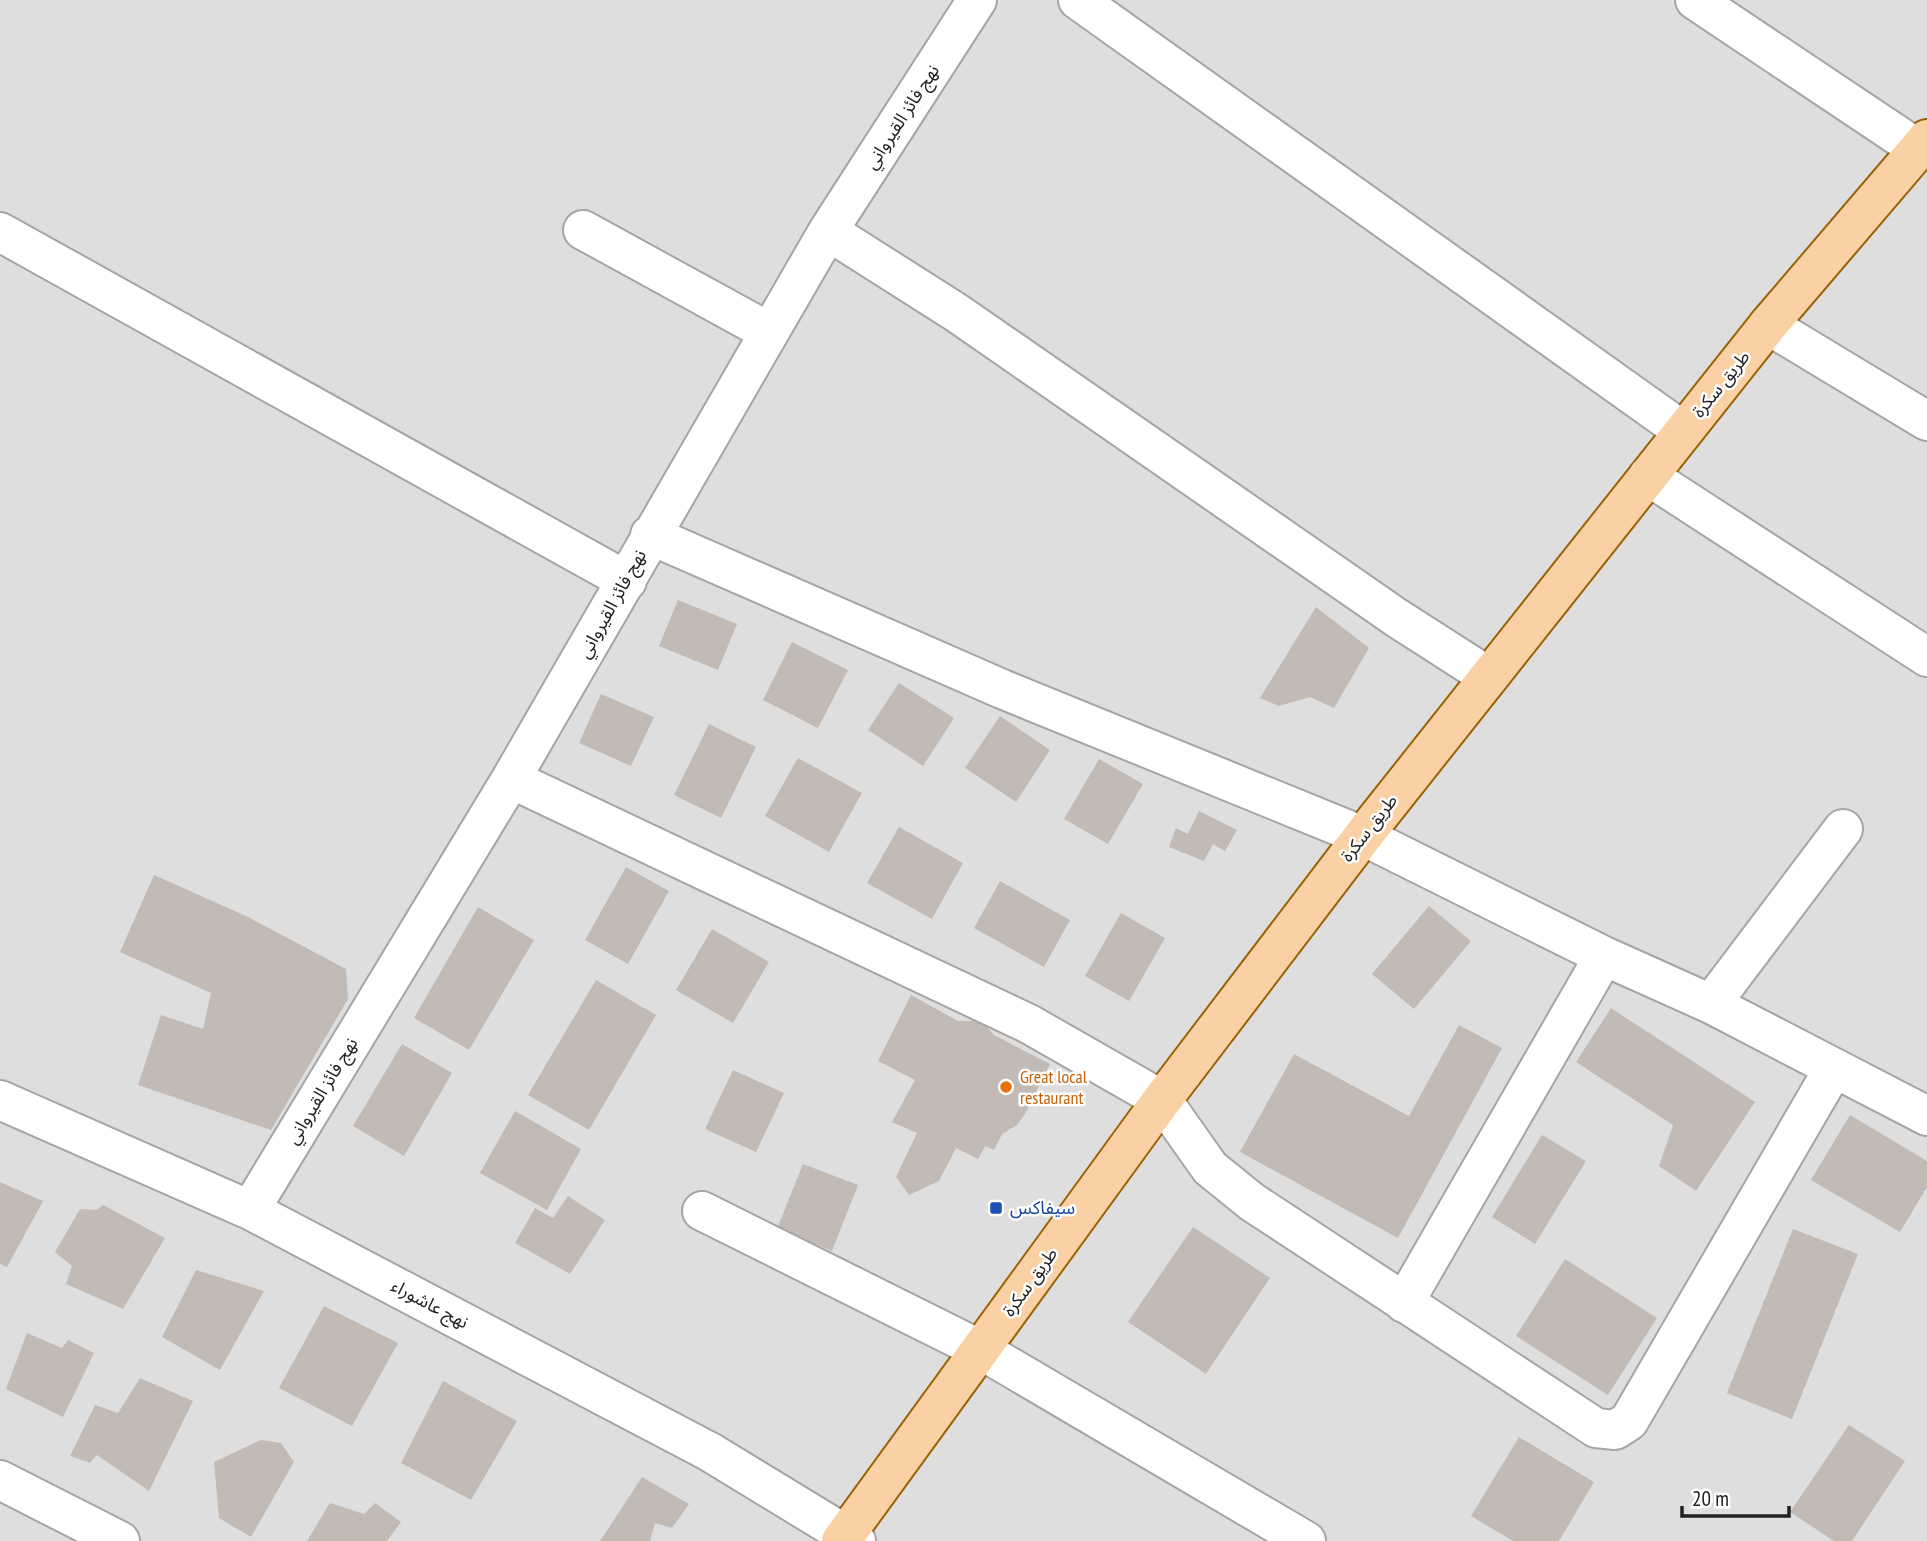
<svg xmlns="http://www.w3.org/2000/svg" width="1927" height="1541" font-family="'PT Sans Narrow','Noto Sans Arabic',sans-serif">
<rect width="100%" height="100%" fill="#f1eee8"/>
<path fill="#dfdede" d="M0 0H1927V1541H0Z"/>
<path fill="#c2bab5" d="M678 600 737 624 718 670 659 646Z
M1316 607 1369 648 1334 708 1310 697 1279 706 1260 698Z
M792 642 848 670 818 728 763 700Z
M899 683 954 718 923 766 868 730Z
M601 694 654 717 631 766 579 743Z
M1000 716 1050 750 1016 802 965 768Z
M709 724 756 747 721 818 674 795Z
M798 758 862 793 829 852 765 816Z
M1099 759 1143 784 1108 844 1064 819Z
M1199 811 1237 830 1225 851 1213 844 1204 861 1169 847 1176 828 1188 834Z
M899 827 963 863 932 919 867 883Z
M626 867 669 891 628 964 585 940Z
M154 875 246 916 346 969 348 999 271 1130 138 1085 161 1015 203 1029 211 993 120 952Z
M1000 881 1070 920 1044 967 974 928Z
M1429 906 1471 941 1414 1009 1372 974Z
M478 907 534 940 469 1050 414 1018Z
M1121 913 1165 938 1129 1001 1085 976Z
M712 929 769 962 733 1023 676 990Z
M596 980 656 1015 589 1130 528 1095Z
M911 995 958 1021H974L987 1027 994 1035 1050 1064 1025 1114 1017 1125 1002 1134 994 1150 985 1146 978 1159 956 1148 939 1181 909 1195 896 1177 917 1133 892 1122 915 1080 878 1061Z
M1611 1008 1755 1102 1696 1191 1659 1166 1673 1125 1576 1062Z
M1459 1025 1502 1048 1398 1238 1240 1152 1294 1054 1409 1116Z
M402 1044 452 1073 404 1156 353 1126Z
M733 1070 784 1093 756 1152 705 1129Z
M515 1111 581 1149 547 1210 480 1173Z
M1850 1115 1927 1161V1187L1900 1232 1811 1180Z
M1542 1135 1586 1161 1535 1244 1492 1217Z
M803 1164 858 1185 832 1251 777 1229Z
M0 1182 43 1201 7 1267 0 1264Z
M568 1196 605 1220 570 1274 515 1243 535 1208 553 1218Z
M103 1205 165 1238 123 1309 66 1284 72 1266 55 1252 80 1209 97 1210Z
M1193 1227 1270 1278 1206 1374 1128 1322Z
M1793 1229 1858 1254 1792 1419 1727 1393Z
M1565 1259 1657 1318 1608 1395 1516 1336Z
M196 1270 264 1291 220 1370 162 1337Z
M324 1306 398 1343 352 1426 279 1388Z
M27 1333 62 1348 68 1340 94 1353 63 1417 6 1389Z
M140 1378 193 1401 149 1491 97 1455 90 1463 70 1456 95 1405 118 1413Z
M443 1381 517 1421 471 1500 401 1463Z
M1849 1425 1905 1461 1852 1541H1834L1790 1512Z
M1519 1437 1594 1482 1559 1541H1513L1471 1516Z
M261 1440 281 1443 294 1462 251 1537 219 1518 214 1462Z
M642 1477 689 1504 672 1528 655 1523 650 1541H600Z
M330 1503 364 1514 375 1503 401 1522 387 1541H307Z"/>
<g fill="none" stroke-linecap="round" stroke-linejoin="round">
<defs>
<path id="minor" d="M1078 0 1683 431
M1695 0 1918 149
M583 230 769 332
M828 231 957 313 1397 618 1489 677
M0 232 627 581
M1768 325 1927 421
M1648 476 1927 657
M650 535 1002 689 1363 836 1604 956 1711 1004 1927 1116
M511 779 1029 1024 1162 1100 1210 1168 1252 1202 1596 1428 1615 1430 1629 1421 1834 1068
M1711 1004 1843 829
M0 1100 250 1210 710 1452 856 1541
M250 1210 511 779 828 231 977 0
M702 1211 981 1350 1306 1541
M1404 1303 1604 956
M0 1480 120 1541"/>
<path id="major" d="M841 1541 1162 1100 1363 836 1768 325 1927 139"/>
</defs>
<use href="#minor" stroke="#a5a5a5" stroke-width="42"/>
<use href="#major" stroke="#9b6204" stroke-width="42"/>
<use href="#minor" stroke="#fff" stroke-width="38"/>
<use href="#major" stroke="#fad1a5" stroke-width="38"/>
</g>
<circle fill="#e8710a" stroke="#fff" stroke-width="2.5" cx="1006" cy="1087" r="7"/>
<rect fill="#1a4fb4" stroke="#fff" stroke-width="2.5" x="989" y="1201" width="14" height="14" rx="3.5"/>
<g text-anchor="middle" stroke-width="5" stroke-linejoin="round" paint-order="stroke">
<g font-size="18" fill="#212121" stroke="#fff">
<text transform="translate(902 117) rotate(-57)" y="6">نهج فائز القيرواني</text>
<text transform="translate(1721 384) rotate(-51)" y="6">طريق سكرة</text>
<text transform="translate(612 604) rotate(-61)" y="6">نهج فائز القيرواني</text>
<text transform="translate(1369 828) rotate(-52)" y="6">طريق سكرة</text>
<text transform="translate(322 1091) rotate(-59)" y="6">نهج فائز القيرواني</text>
<text transform="translate(1030 1282) rotate(-54)" y="6">طريق سكرة</text>
<text transform="translate(430 1304) rotate(28)" y="6">نهج عاشوراء</text>
</g>
<g font-size="18" fill="#c56008" stroke="#fff" text-anchor="start">
<text x="1020" y="1083">Great local<tspan x="1020" dy="21">restaurant</tspan></text>
</g>
<g font-size="18" fill="#164399" stroke="#fff" text-anchor="start">
<text x="1010" y="1214">سيفاكس</text>
</g>
</g>
<path d="M1682 1506v10h107v-10" fill="none" stroke="#212121" stroke-width="3.5"/>
<text x="1692" y="1506" font-size="21" fill="#212121" stroke="#ffffff" stroke-width="5" paint-order="stroke">20 m</text>
</svg>
